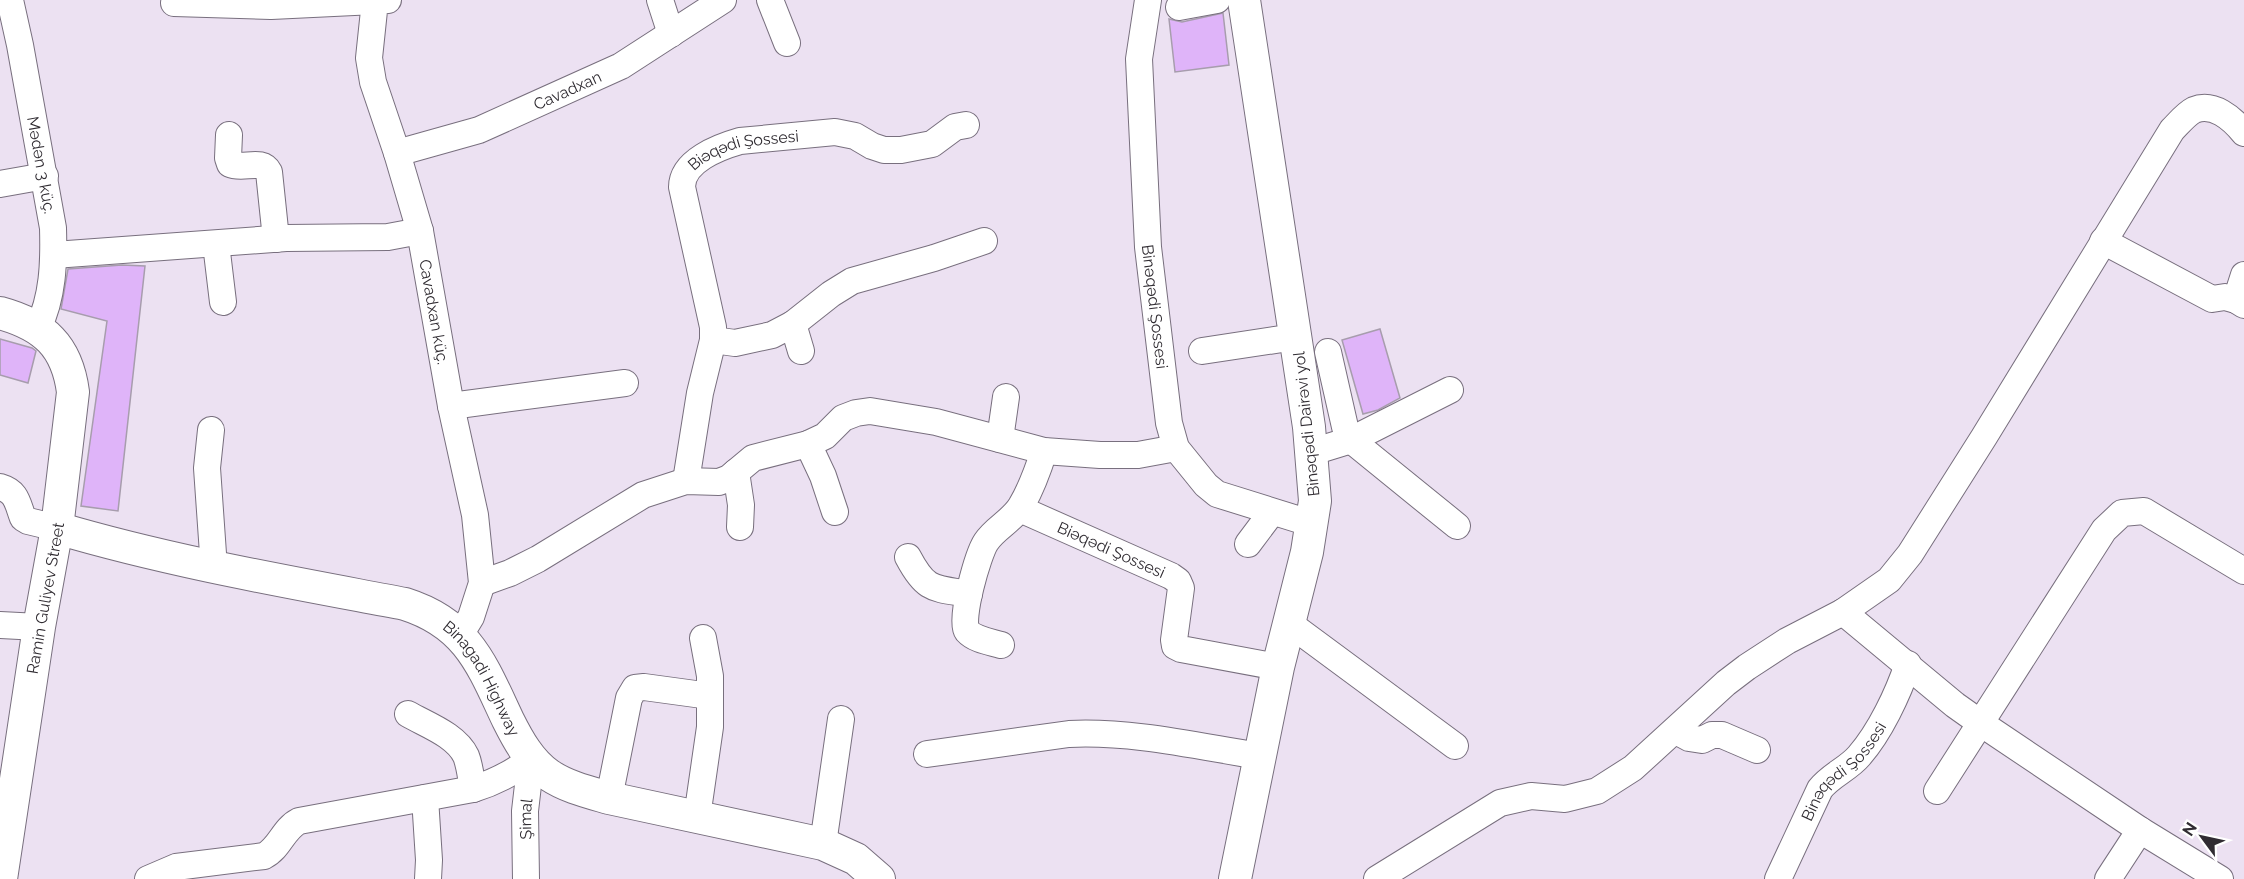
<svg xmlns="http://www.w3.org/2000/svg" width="2244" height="879" font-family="Raleway,sans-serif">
<rect width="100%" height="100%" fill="#ece1f2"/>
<path fill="#dfb4f9" stroke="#a79dad" stroke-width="1.5" d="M1223 13 1229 65 1175 72 1169 19 1182 22Z
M122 265 145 266 118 511 81 506 107 321 61 309 68 269Z
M1380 329 1400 398 1378 410 1363 414 1342 340Z
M0 339 32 348 36 351 28 383 0 375Z"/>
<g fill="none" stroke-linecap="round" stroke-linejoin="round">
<defs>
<g id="minor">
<path id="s1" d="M10 0 20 45 53 228C54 263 53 297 38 328"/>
<path id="s2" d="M388 0 375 1 369 58 373 82 397 153 420 231 451 406 475 515 482 583 471 617 460 635"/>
<path d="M660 0 671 34"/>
<path d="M770 0 787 43"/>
<path id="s3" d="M1148 0 1139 59 1148 247 1169 423 1176 448 1206 485 1217 494 1313 524"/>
<path d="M174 3 271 6 375 1"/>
<path d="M1179 7 1217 0"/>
<path d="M229 135 228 158 230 164C243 170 262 158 269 172L276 239"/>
<path id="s4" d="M397 153 479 130 621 66 723 0"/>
<path d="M0 184 45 176"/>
<path d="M2103 241 2212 299 2225 297 2236 300"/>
<path d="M216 244 223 302"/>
<path d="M54 255 286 238 388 237 420 231"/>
<path d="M2244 275 2236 300 2244 305"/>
<path d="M793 324 801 351"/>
<path d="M713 340 735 343 772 335 793 324 831 294 852 281 934 258 984 241"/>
<path d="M1202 351 1295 337"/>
<path d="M1328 352 1345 427 1351 440 1457 526"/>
<path d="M451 406 625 383"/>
<path d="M211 430 207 468 214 568"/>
<path d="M1000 439 1006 397"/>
<path d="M808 444 823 476 835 512"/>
<path d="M1312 452 1351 440 1450 390"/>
<path d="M736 472 741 505 740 527"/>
<path id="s5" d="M686 481 700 393 713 340V327L682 187C682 161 719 147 740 141L835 132 855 136 872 146 884 150H901L932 144 955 127 966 125"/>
<path d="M0 487C17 492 17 502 23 518L28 521 57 528"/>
<path id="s6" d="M1020 509 1171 576 1178 581 1181 588 1174 640 1175 646 1181 649 1278 667"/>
<path d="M1248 544 1272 512"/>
<path d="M908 557C926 591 933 588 969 594"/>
<path d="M482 583 510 573 538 559 643 495 686 481 719 482 729 478 753 458 808 444 825 436 843 418 856 413 870 411 936 422 1044 451 1100 455H1138L1176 448"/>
<path d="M1843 612 1955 705 1979 722 2140 830 2220 879"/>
<path d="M1290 624 1455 746"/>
<path d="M0 625 39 627"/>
<path d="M1001 645C991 642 975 640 967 631 959 621 978 554 986 542 995 528 1012 521 1021 506 1031 489 1038 470 1044 451"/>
<path d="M408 714C427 725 456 735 466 756 470 766 471 779 473 789"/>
<path d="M1676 731 1689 738 1702 740 1712 735H1722L1757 750"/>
<path d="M927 754 1069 734C1133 731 1196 746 1259 756"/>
<path d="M1937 791 2104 530 2122 513 2144 511 2244 571"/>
<path d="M425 798 429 860 428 879"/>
<path d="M609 798 629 698 635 688 644 687 710 696"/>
<path d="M697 817 710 727V676L703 638"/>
<path d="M823 844 841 719"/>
<path d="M148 879 176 867 264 856C280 848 283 829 299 821L473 789C496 782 513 773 531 759"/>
<path id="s7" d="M526 879 525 811 531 759"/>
<path d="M1377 879 1500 803 1531 796 1565 799 1597 791 1633 768 1726 683 1747 667 1787 641 1843 612 1889 580 1910 554 1984 437 2172 130C2178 124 2186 114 2194 110 2213 102 2232 118 2244 133"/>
<path id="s8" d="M1778 879 1820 789C1831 775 1848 769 1859 756 1880 732 1898 694 1908 664"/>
<path d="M2108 879 2140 830"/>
</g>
<g id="major">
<path d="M0 313C44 325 67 346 73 392L57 528 39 627 1 879"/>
<path id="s9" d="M57 528C172 562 289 582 405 604 468 624 482 665 508 720 518 740 530 762 549 775 567 787 588 792 609 798L823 844 856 859 879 879"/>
<path d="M1235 879 1278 667 1307 552 1315 501 1309 427 1244 0"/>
</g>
</defs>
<use href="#minor" stroke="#786f7e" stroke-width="28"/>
<use href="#major" stroke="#786f7e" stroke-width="34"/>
<use href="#minor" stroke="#fff" stroke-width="26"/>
<use href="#major" stroke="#fff" stroke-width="32"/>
</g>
<g text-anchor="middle" stroke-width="4.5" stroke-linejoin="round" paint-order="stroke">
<g font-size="16" fill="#302c32" stroke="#fff">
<text dy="6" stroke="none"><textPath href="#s4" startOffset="182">Cavadxan</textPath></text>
<text dy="6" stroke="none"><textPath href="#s5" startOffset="380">Biəqədi Şossesi</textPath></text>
<text dy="6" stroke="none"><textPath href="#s1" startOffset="168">Mədən 3 küç.</textPath></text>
<text dy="6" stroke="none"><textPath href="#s3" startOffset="308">Binəqədi Şossesi</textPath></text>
<text dy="6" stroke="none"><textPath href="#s2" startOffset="333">Cavadxan küç.</textPath></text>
<text transform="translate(1306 424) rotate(-96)" y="6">Binəqədi Dairəvi yol</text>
<text dy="6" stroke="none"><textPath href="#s6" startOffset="100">Biəqədi Şossesi</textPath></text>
<text transform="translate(45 598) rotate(-80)" y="6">Ramin Guliyev Street</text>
<text dy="6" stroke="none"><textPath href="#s9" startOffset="468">Binagadi Highway</textPath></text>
<text dy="6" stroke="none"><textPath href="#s8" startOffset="128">Binəqədi Şossesi</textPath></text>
<text dy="6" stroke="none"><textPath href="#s7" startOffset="60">Şimal</textPath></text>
</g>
</g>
<g transform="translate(2202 837) rotate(303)" stroke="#ffffff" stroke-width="4.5" paint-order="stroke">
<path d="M0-4.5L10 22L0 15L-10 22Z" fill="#302c32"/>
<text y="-9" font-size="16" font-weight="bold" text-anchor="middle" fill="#302c32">N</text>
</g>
</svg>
